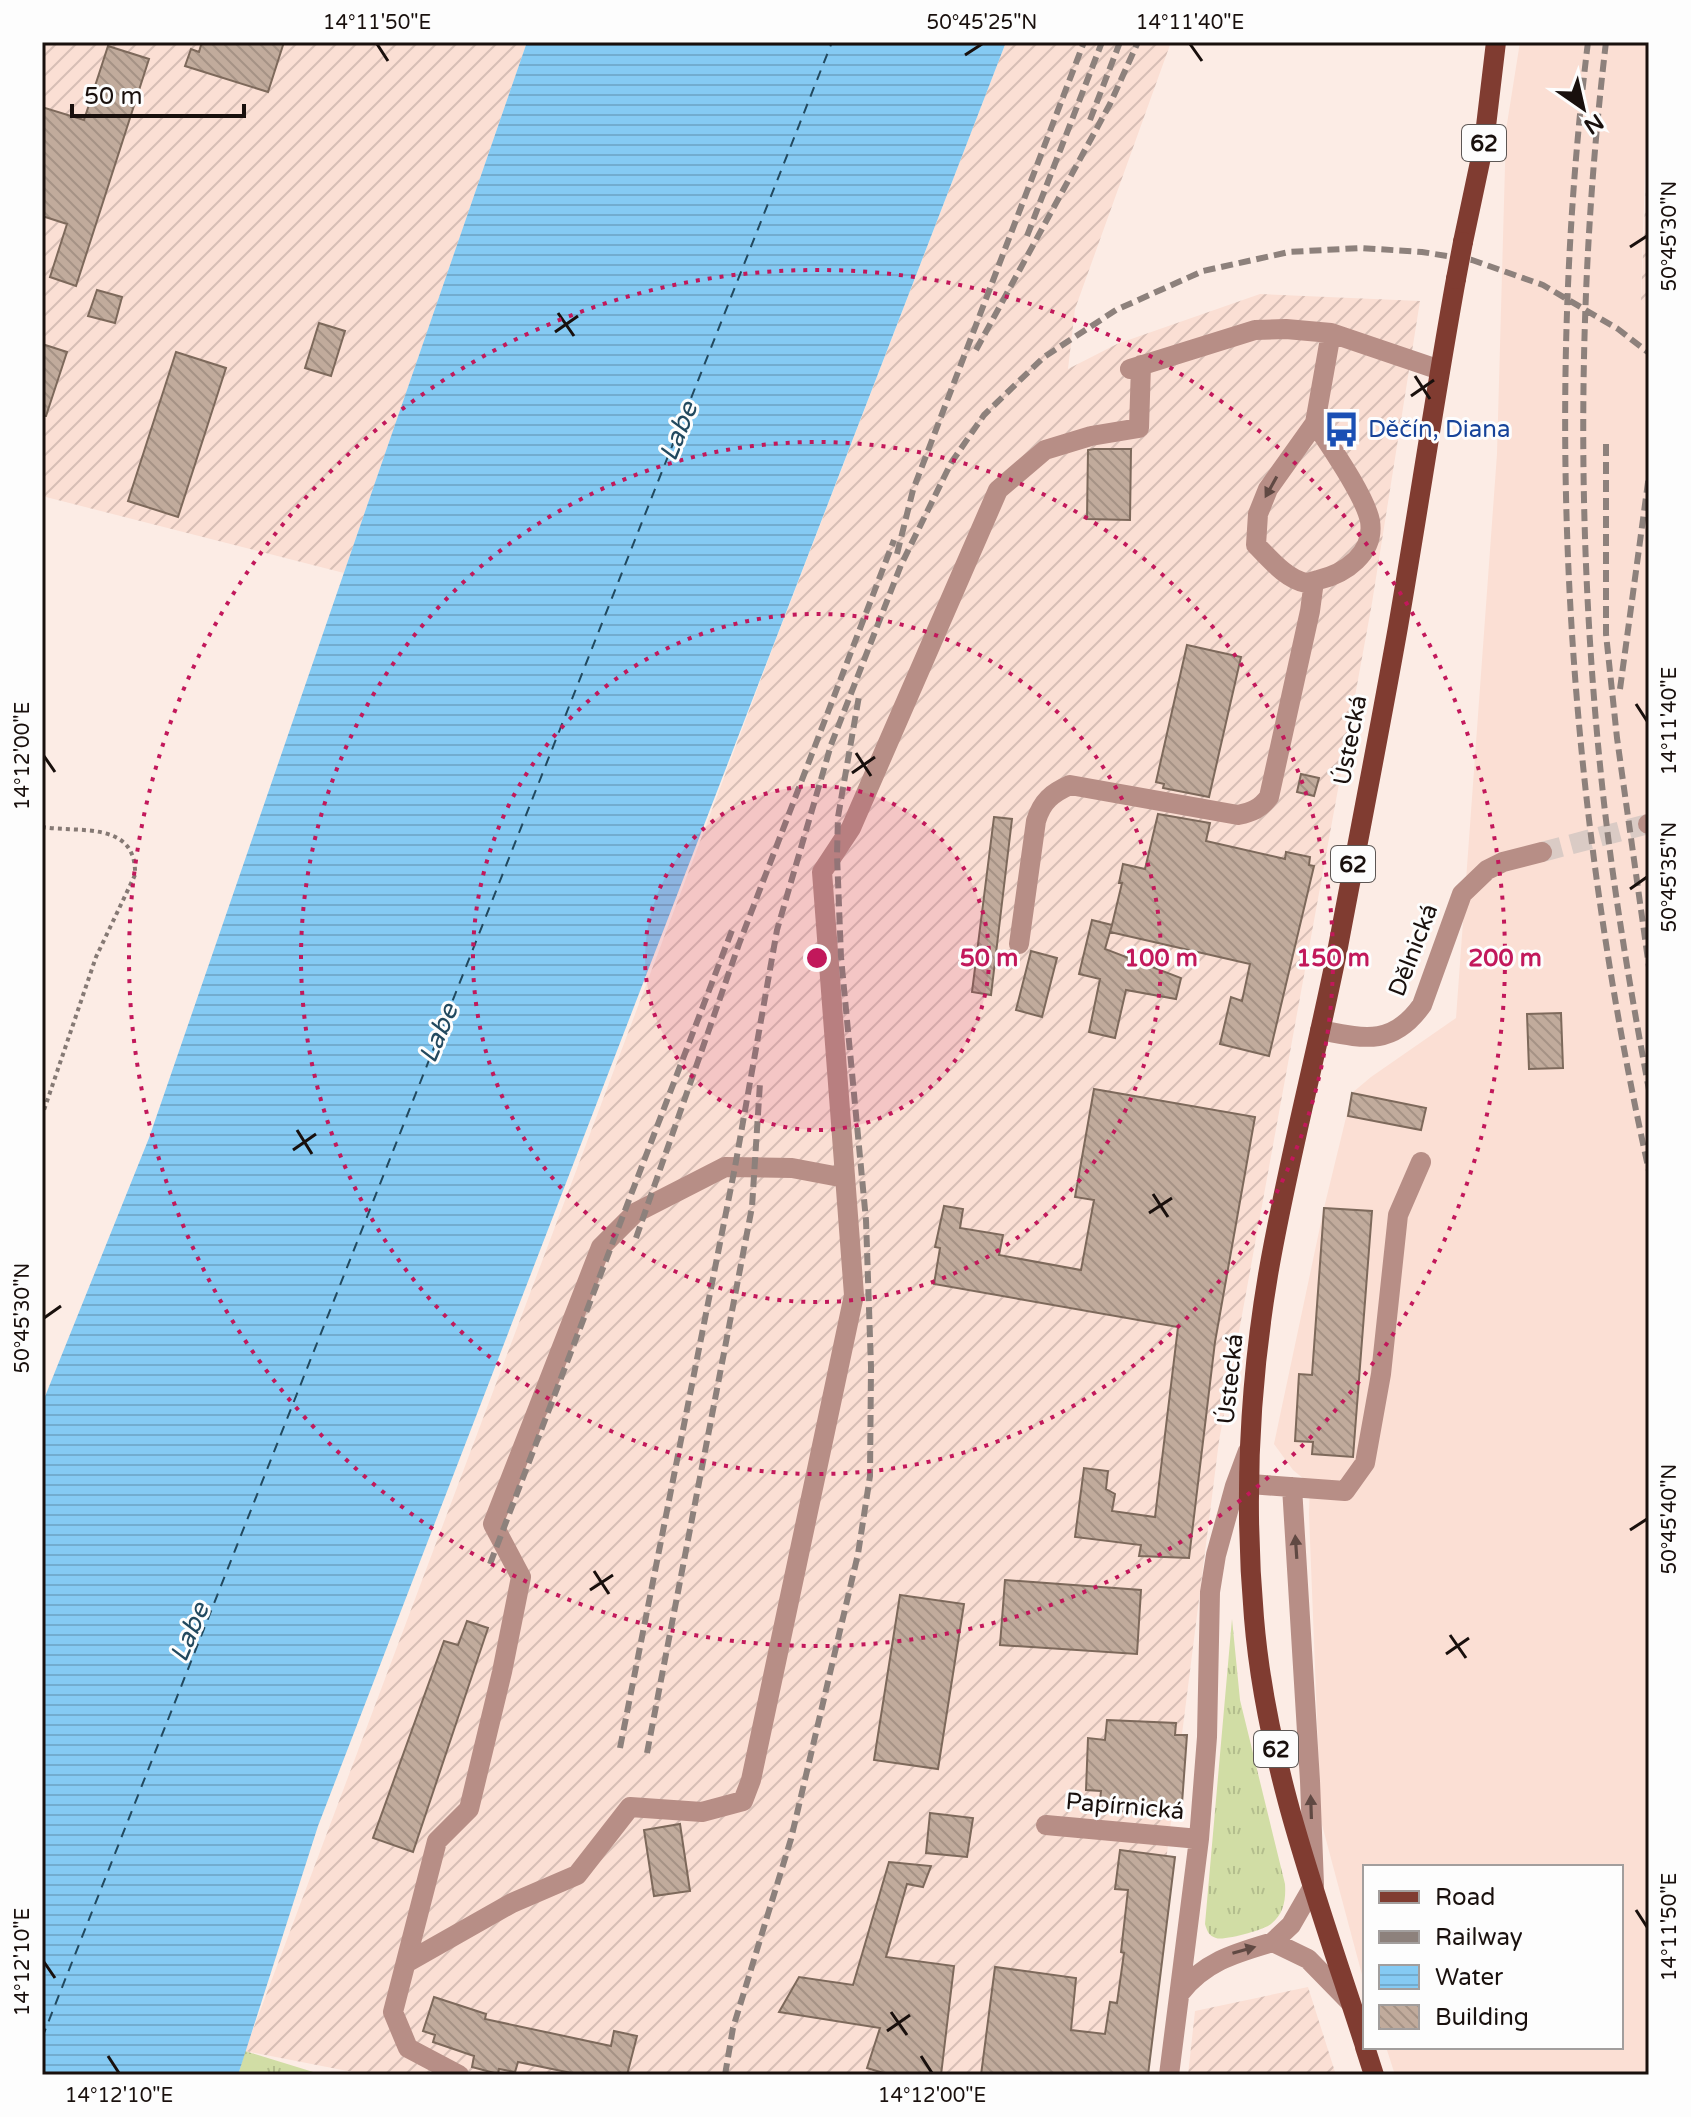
<svg xmlns="http://www.w3.org/2000/svg" width="1691" height="2117" font-family="'Varela Round',sans-serif">
<defs>
<pattern id="industrial-furrows" width="10" height="10" patternUnits="userSpaceOnUse" patternTransform="scale(2)"><rect width="10" height="10" fill="#fbdfd4"/><path d="M-1 1l2-2M0 10L10 0M9 11l2-2" fill="none" stroke="#d7beb5"/></pattern>
<pattern id="grass-tufts" width="24" height="20" patternUnits="userSpaceOnUse" patternTransform="scale(2)"><rect width="24" height="20" fill="#d1dda5"/><path d="M3 7l-1-3M5 7V3M7 7l1-3M15 17l-1-3M17 17v-4M19 17l1-3" fill="none" stroke="#b3bd8d"/></pattern>
<pattern id="water-rules" width="6" height="5" patternUnits="userSpaceOnUse" patternTransform="scale(2)"><rect width="6" height="5" fill="#85caf3"/><path d="M0 2.5h6" fill="none" stroke="#72accf"/></pattern>
<pattern id="building-back-hatch" width="6" height="6" patternUnits="userSpaceOnUse" patternTransform="scale(2)"><rect width="6" height="6" fill="#c1ab9c"/><path d="M-1 5l2 2M0 0l6 6M5-1l2 2" fill="none" stroke="#a59285"/></pattern>
</defs>
<rect width="100%" height="100%" fill="#fcece5"/>
<path fill="#fbdfd4" d="M1520 42H1649L1641 301 1649 309V2075H1395L1386 2047H1621V1867H1365V1986L1321 1821 1309 1514 1310 1484 1293 1470 1274 1444 1324 1208 1352 1093 1371 1077 1456 1018 1497 454 1506 130Z"/>
<path fill="url(#industrial-furrows)" d="M42 42H527L344 573 42 496Z
M1006 42H1171L1075 309 1068 369 1117 344 1260 294 1420 301 1372 603 1219 1441 1139 2075H368L245 2051 772 650Z
M1649 108V309L1641 301Z
M1308 1987 1336 2075H1188L1195 2011Z"/>
<path fill="url(#grass-tufts)" d="M1232 1619 1240 1700 1285 1884C1286 1899 1284 1914 1271 1924 1264 1930 1224 1941 1216 1938 1209 1936 1207 1931 1205 1924Z
M245 2051 323 2075H238Z"/>
<path fill="url(#water-rules)" d="M527 42H1006L318 1826 238 2075H42V1404L149 1138Z"/>
<g fill="none" stroke-linecap="round" stroke-linejoin="round">
<path stroke="#22495f" stroke-width="2" stroke-dasharray="10 8" stroke-linecap="butt" d="M42 2038 832 42"/>
</g>
<path fill="url(#building-back-hatch)" stroke="#7d695b" stroke-width="2" d="M202 42H284L268 92 185 66 191 49 199 52Z
M108 46 149 59 76 286 50 277 67 224 42 216V107L84 120Z
M97 290 122 297 115 323 88 316Z
M319 323 345 331 331 376 305 368Z
M42 344 67 352 46 416H42Z
M176 352 226 368 178 517 128 501Z
M1094 449H1131L1130 520 1087 519 1088 450Z
M1187 645 1241 657 1209 797 1163 788 1164 784 1156 782Z
M1301 774 1319 778 1314 796 1297 792Z
M1158 814 1210 823 1206 841 1285 859 1286 852 1310 857 1309 865 1314 866 1269 1056 1220 1044 1231 997 1242 1001 1250 964 1110 932 1112 925 1105 949 1181 978 1176 999 1126 990 1115 1038 1089 1032 1100 979 1079 974 1092 920 1112 925 1122 883H1119L1123 864 1145 869Z
M994 817 1012 819 991 995 972 992Z
M1031 951 1057 958 1042 1017 1016 1010Z
M1561 1013 1563 1068 1529 1069 1527 1014Z
M1094 1089 1255 1117 1215 1342 1189 1558 1139 1556 1141 1545 1075 1537 1084 1468 1108 1471 1106 1489 1115 1494 1112 1511 1155 1517 1178 1327 934 1284 940 1248 935 1247 944 1206 963 1209 960 1228 1003 1235 999 1255 1081 1270 1094 1200 1075 1197Z
M1352 1093 1426 1108 1421 1130 1348 1116Z
M1324 1208 1372 1211 1353 1457 1312 1454 1313 1442 1295 1441 1299 1374 1312 1375Z
M1005 1580 1141 1590 1137 1654 1000 1645Z
M900 1595 964 1604 938 1769 874 1760Z
M467 1621 488 1628 413 1852 373 1838 444 1641 458 1645Z
M1107 1720 1176 1723 1175 1735H1187L1181 1817 1099 1809 1101 1791 1086 1790 1088 1738 1105 1740Z
M930 1813 973 1818 967 1857 926 1853Z
M680 1824 690 1891 654 1896 644 1830Z
M1120 1850 1175 1857 1148 2075H981L995 1967 1076 1978 1071 2030 1105 2034 1110 2002 1117 2003 1124 1953 1121 1952 1128 1890 1115 1889Z
M889 1862 931 1866 923 1887 907 1884 886 1957 954 1966 941 2075H890L867 2068 880 2028 779 2012 799 1977 853 1985Z
M434 1997 486 2014 485 2019 611 2046 614 2031 637 2036 627 2075H581L518 2062 515 2072 499 2069 498 2074 472 2067 474 2056 433 2042 435 2035 423 2031Z"/>
<g fill="none" stroke-linecap="round" stroke-linejoin="round">
<path stroke="#dacbc5" stroke-width="20" stroke-dasharray="20 10" stroke-linecap="butt" d="M1542 852 1648 824"/>
<path stroke="#857974" stroke-width="4" stroke-dasharray="4 4" stroke-linecap="butt" d="M42 827C78 833 137 820 135 875L96 957 42 1116"/>
<path stroke="#b78e86" stroke-width="20" d="M1130 369 1255 330 1286 329 1331 333 1440 370
M1315 423C1330 446 1365 496 1370 521 1375 553 1345 574 1318 580 1315 581 1308 583 1306 583 1286 579 1270 559 1256 545L1258 514 1268 489 1315 423 1331 333
M1648 824H1649
M1019 944 1036 821C1042 801 1052 793 1070 785L1238 815C1252 812 1260 809 1269 797L1310 611 1314 581
M1320 1030C1365 1039 1393 1046 1422 1005L1462 894 1487 870 1503 862 1542 852
M1250 1484 1345 1491 1365 1463 1381 1374 1398 1215 1421 1162
M1046 1825 1199 1839
M1273 1942 1291 1925 1314 1885 1310 1781 1292 1487
M406 1963 512 1903 577 1875 630 1807 702 1812 743 1801 751 1780 854 1295 822 872 851 828 998 490 1045 450 1091 436 1139 428 1141 365
M1180 1993C1205 1961 1236 1953 1273 1942L1308 1959 1350 2002
M459 2075 408 2048 393 2012 437 1841 469 1809 502 1672 521 1577 493 1524 601 1247 635 1213 725 1167 792 1168 845 1178
M1169 2075 1199 1839 1207 1737 1210 1592 1216 1555 1235 1486 1248 1451"/>
<path stroke="#803c31" stroke-width="20" d="M1463 242 1484 143 1496 42
M1365 2046C1320 1907 1266 1765 1254 1618 1244 1504 1249 1388 1268 1275 1287 1165 1316 1057 1338 947 1358 841 1379 734 1398 627 1418 511 1435 395 1456 279
M1365 2047 1374 2075"/>
<path stroke="#8d817c" stroke-width="6" stroke-dasharray="12 6" stroke-linecap="butt" d="M1588 42C1542 416 1567 803 1649 1171
M1606 42C1576 294 1576 550 1604 803 1615 899 1631 994 1649 1090
M1090 120 1120 42
M1027 236 1102 42
M976 350 1110 104 1138 42
M1606 444V634L1617 738 1649 967
M897 554 913 490 1084 42
M1620 689 1649 475
M636 1238 739 944 894 540
M490 1564 734 925
M620 1748 735 1167 777 930 831 745 901 565 951 463 984 415 1044 357 1116 310 1203 271 1289 252 1361 248 1422 252 1472 260 1543 285 1618 329 1649 353
M647 1753 752 1207 760 1083
M725 2075 733 2028 791 1839 858 1554 870 1476 871 1367 866 1220 841 957 837 855 838 817 859 696"/>
<path stroke="#803c31" stroke-width="20" d="M1456 279 1463 242"/>
</g>
<defs><path id="oneway-solid" d="M-6-.8H1V-3.2L6.5 0L1 3.2V.8H-6Z" transform="scale(2)"/></defs>
<g fill="#604943">
<use href="#oneway-solid" transform="translate(1271 487) rotate(119)"/>
<use href="#oneway-solid" transform="translate(1296 1547) rotate(-94)"/>
<use href="#oneway-solid" transform="translate(1311 1807) rotate(-92)"/>
<use href="#oneway-solid" transform="translate(1244 1950) rotate(-16)"/>
</g>
<path fill="none" stroke="#19100d" stroke-width="3" d="M377 44 388 61M1190 44 1202 61M965 55 982 44M1630 247 1647 236M558 313 574 336M555 332 578 316M1415 376 1430 399M1411 396 1434 380M1636 704 1647 721M856 753 871 776M44 756 55 772M852 773 875 757M1630 889 1647 877M297 1130 312 1154M293 1150 316 1134M1153 1194 1168 1217M1149 1213 1172 1198M44 1318 61 1306M1630 1530 1647 1519M594 1571 609 1594M590 1590 613 1575M1450 1635 1466 1658M1446 1654 1469 1638M1636 1910 1647 1927M44 1962 55 1978M891 2012 907 2035M887 2031 910 2015M108 2056 119 2073M921 2056 932 2073"/>
<circle cx="817" cy="958" r="172" fill="#c2185b" fill-opacity=".12"/>
<g fill="none" stroke="#c2185b" stroke-width="4" stroke-dasharray="4 8">
<circle cx="817" cy="958" r="172"/>
<circle cx="817" cy="958" r="344"/>
<circle cx="817" cy="958" r="516"/>
<circle cx="817" cy="958" r="688"/>
</g>
<defs>
<symbol id="bus-bare" viewBox="-9 -9 18 18"><path d="M-5-6H5V4H4V6H2V4H-2V6H-4V4H-5ZM-3.5-4V0h7V-4ZM-3.5 1.2v1.5H-2V1.2ZM2 1.2v1.5H3.5V1.2Z" fill="#1a4fb4" stroke="#fdfdfd" stroke-width="2.5" paint-order="stroke"/></symbol>
</defs>
<g fill-rule="evenodd">
<use href="#bus-bare" x="1316" y="404" width="51" height="51"/>
</g>
<g text-anchor="middle" stroke-width="6" stroke-linejoin="round" paint-order="stroke">
<g fill="#fdfdfd" stroke="#5d5755" stroke-width="2">
<rect x="1462" y="125" width="44" height="36" rx="6"/>
<rect x="1331" y="846" width="44" height="36" rx="6"/>
<rect x="1254" y="1731" width="44" height="36" rx="6"/>
</g>
<g font-size="22" font-weight="bold" fill="#19100d">
<text x="1484" y="151">62</text>
<text x="1353" y="872">62</text>
<text x="1276" y="1757">62</text>
</g>
<g font-size="24" fill="#164399" stroke="#fdfdfd" text-anchor="start">
<text x="1368" y="437">Děčín, Diana</text>
</g>
<g font-size="24" fill="#19100d" stroke="#fdfdfd">
<text transform="translate(1350 740) rotate(-79)" y="8">Ústecká</text>
<text transform="translate(1413 950) rotate(-69)" y="8">Dělnická</text>
<text transform="translate(1230 1379) rotate(-84)" y="8">Ústecká</text>
<text transform="translate(1125 1806) rotate(5)" y="8">Papírnická</text>
</g>
<g font-size="26" font-style="italic" fill="#22495f" stroke="#fdfdfd">
<text transform="translate(678 431) rotate(-68)" y="9">Labe</text>
<text transform="translate(438 1033) rotate(-67)" y="9">Labe</text>
<text transform="translate(189 1632) rotate(-67)" y="9">Labe</text>
</g>
</g>
<circle cx="817" cy="958" r="12" fill="#c2185b" stroke="#fdfdfd" stroke-width="4"/>
<g font-size="24" text-anchor="middle" font-weight="bold" fill="#c2185b" stroke="#fdfdfd" stroke-width="6" stroke-linejoin="round" paint-order="stroke">
<text x="989" y="966">50 m</text>
<text x="1161" y="966">100 m</text>
<text x="1333" y="966">150 m</text>
<text x="1505" y="966">200 m</text>
</g>
<rect width="1691" height="2117" fill="none" stroke="#fdfdfd" stroke-width="88"/>
<rect x="1363" y="1865" width="260" height="184" fill="#fdfdfd" stroke="#a29e9d" stroke-width="2"/>
<rect x="1379" y="1891" width="40" height="12" fill="#803c31" stroke="#a29e9d" stroke-width="2"/>
<text x="1435" y="1905" font-size="24" fill="#19100d">Road</text>
<rect x="1379" y="1931" width="40" height="12" fill="#8d817c" stroke="#a29e9d" stroke-width="2"/>
<text x="1435" y="1945" font-size="24" fill="#19100d">Railway</text>
<rect x="1379" y="1965" width="40" height="24" fill="url(#water-rules)" stroke="#a29e9d" stroke-width="2"/>
<text x="1435" y="1985" font-size="24" fill="#19100d">Water</text>
<rect x="1379" y="2005" width="40" height="24" fill="url(#building-back-hatch)" stroke="#a29e9d" stroke-width="2"/>
<text x="1435" y="2025" font-size="24" fill="#19100d">Building</text>
<g transform="translate(1583 108) rotate(146)" stroke="#fdfdfd" stroke-width="6" paint-order="stroke">
<path d="M0-6L14 30L0 20L-14 30Z" fill="#19100d"/>
<text y="-12" font-size="22" font-weight="bold" text-anchor="middle" fill="#19100d">N</text>
</g>
<path d="M72 104v12h172v-12" fill="none" stroke="#19100d" stroke-width="4"/>
<text x="84" y="104" font-size="24" fill="#19100d" stroke="#fdfdfd" stroke-width="6" paint-order="stroke">50 m</text>
<rect x="44" y="44" width="1603" height="2029" fill="none" stroke="#19100d" stroke-width="3"/>
<g font-size="20" text-anchor="middle" fill="#19100d">
<text x="377" y="29">14°11'50"E</text>
<text x="982" y="29">50°45'25"N</text>
<text x="1190" y="29">14°11'40"E</text>
<text transform="translate(1669 236) rotate(-90)" y="7">50°45'30"N</text>
<text transform="translate(1669 721) rotate(-90)" y="7">14°11'40"E</text>
<text transform="translate(22 756) rotate(-90)" y="7">14°12'00"E</text>
<text transform="translate(1669 877) rotate(-90)" y="7">50°45'35"N</text>
<text transform="translate(22 1318) rotate(-90)" y="7">50°45'30"N</text>
<text transform="translate(1669 1519) rotate(-90)" y="7">50°45'40"N</text>
<text transform="translate(1669 1927) rotate(-90)" y="7">14°11'50"E</text>
<text transform="translate(22 1962) rotate(-90)" y="7">14°12'10"E</text>
<text x="119" y="2102">14°12'10"E</text>
<text x="932" y="2102">14°12'00"E</text>
</g>
</svg>
